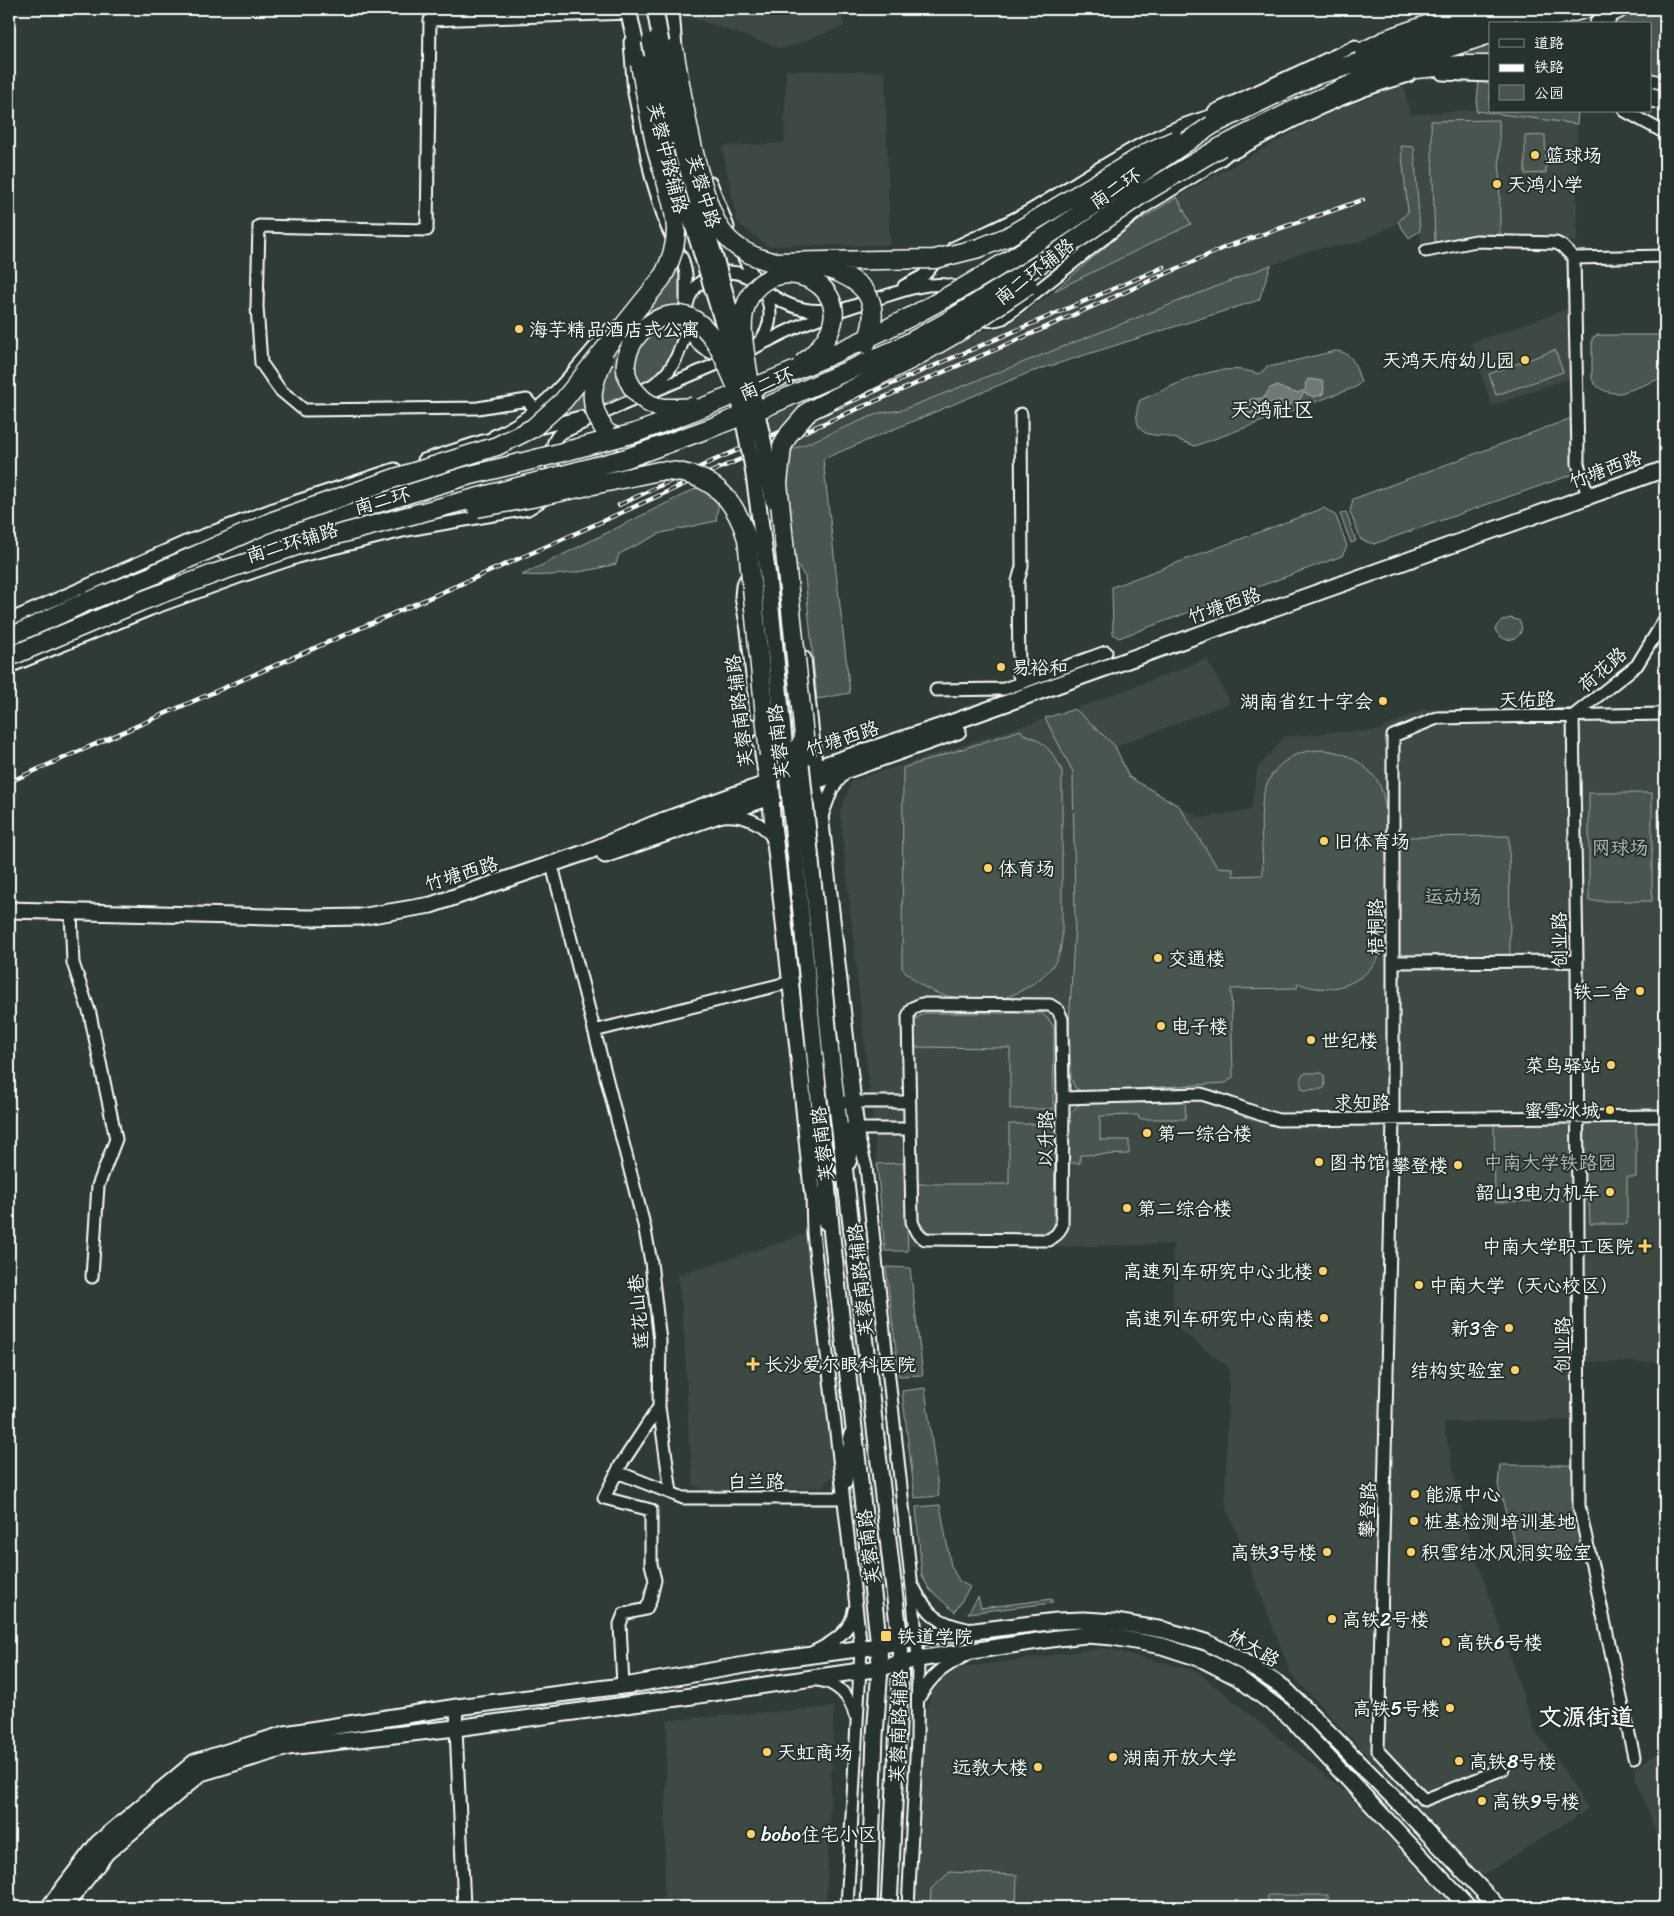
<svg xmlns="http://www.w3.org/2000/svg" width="1674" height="1916" font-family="Sriracha,'LXGW WenKai TC',sans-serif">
<rect width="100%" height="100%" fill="#2f3b35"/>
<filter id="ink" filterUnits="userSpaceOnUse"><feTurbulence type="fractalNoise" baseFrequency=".02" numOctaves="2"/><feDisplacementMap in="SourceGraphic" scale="10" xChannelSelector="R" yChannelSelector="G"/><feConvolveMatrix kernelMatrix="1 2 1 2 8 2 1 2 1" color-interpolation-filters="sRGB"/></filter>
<g filter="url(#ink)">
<path fill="#3c4842" d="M685 9H839L844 26 783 49 687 16Z
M786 70 885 72 890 245 767 246 737 222 722 146 784 143Z
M1404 85 1410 115 1468 110 1577 124V241L1421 244 1414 148 1402 146 1408 212 1393 226 1357 243 1311 250 902 410 878 413 769 459 760 411 979 330H1001L1054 291 1190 224 1177 197 1327 113Z
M1573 307 1575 376 1492 406 1471 343Z
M1207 659 1230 703 1115 747 1129 777 1200 818 1251 810 1257 769 1284 737 1332 732 1376 731 1424 709 1665 706V1362H1580L1579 1420 1443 1422 1467 1530 1535 1731 1557 1759 1588 1809 1481 1877 1291 1674 1225 1503 1229 1368 1173 1324V1244L1068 1247 907 1245 904 1163 877 1164 840 813 851 781 1075 709Z
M806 1234 834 1474 822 1487 750 1492 702 1489 694 1486 689 1442 684 1332 678 1275Z
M1104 1648 1197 1671 1347 1793 1454 1907H915L924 1721 931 1692 950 1669Z
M834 1707 826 1907H664L667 1720Z
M1665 1748V1845L1661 1847 1636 1779 1634 1768Z"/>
<path fill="#4a544f" stroke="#a4aaa7" d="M1644 9H1665V83L1650 80V24H1603L1614 15Z
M1490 41V60L1434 61Z
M1479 81 1490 83V111H1578L1577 124 1476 111Z
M1499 120 1500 236H1466L1435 242 1431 121Z
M1545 135 1546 173 1525 174V136Z
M1401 146 1414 147 1420 231 1409 238 1398 222 1408 212Z
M1177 197 1191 224 1054 291 1129 227Z
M1271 265 1259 300 1028 373 823 459 850 693 817 699 805 577 791 555 784 468 789 451 879 413 902 410Z
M678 268C680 278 684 289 684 298 683 319 674 359 659 374 636 396 586 409 555 419Z
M1598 335H1665V377C1655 380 1628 392 1619 393 1609 394 1596 389 1592 379V338Z
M1555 350 1563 372 1496 395 1489 374Z
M1335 351C1354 352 1355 366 1361 382L1356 387 1195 446C1186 443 1178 439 1169 437 1162 435 1155 436 1149 434 1134 431 1135 411 1140 400 1178 385 1217 359 1259 374L1264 370 1267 366H1273Z
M1572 418 1574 470 1571 475 1374 544 1361 540 1350 512 1353 499Z
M701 486 719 499 716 521 661 533 619 554 616 564C585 572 555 577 522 575Z
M1324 508 1336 516 1347 546 1342 556 1119 638 1113 634 1112 587Z
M1346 512 1356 541 1351 543 1340 514Z
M1511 618 1520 621C1528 640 1502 647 1495 629 1499 621 1503 620 1511 618Z
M1075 709 1115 746 1129 777 1179 806 1217 867 1233 868V876L1263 875C1263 850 1257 806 1267 784 1285 743 1336 741 1366 768 1371 773 1378 779 1380 786 1388 806 1386 828 1386 850 1387 875 1387 901 1387 926 1386 973 1340 1001 1298 983L1297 988 1231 989 1233 1077 1226 1083 1084 1092 1075 1088 1071 1078 1069 1025 1075 922 1073 772 1045 718Z
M1021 730 1023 734C1043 739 1054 753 1062 771V938C1061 943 1061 949 1059 954 1053 974 1022 993 1003 998 959 997 935 1004 902 968L903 768Z
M1589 793H1652V901H1589Z
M1658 808H1665V902H1659Z
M1509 836 1510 956 1398 957 1397 837Z
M924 1013H1042L1050 1021 1054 1028 1053 1109H1010V1048L912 1047V1022Z
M1305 1073H1321L1324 1076 1325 1087 1322 1089 1304 1090 1301 1087V1077Z
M1090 1102H1185L1186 1119H1139L1138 1115 1100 1116V1140H1129V1154L1080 1155V1163H1070L1068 1159V1115L1080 1104Z
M1636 1122V1177H1627V1224H1590L1589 1200 1495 1202 1494 1124Z
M1009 1124H1055L1054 1228 1047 1236H934C911 1222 918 1208 918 1184H1009Z
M904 1163 908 1251H885L877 1164Z
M886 1267 910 1268 923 1375 899 1376Z
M925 1388 939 1496 915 1498 902 1391Z
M1500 1465H1574L1584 1548 1520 1562 1498 1485Z
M940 1505 951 1566 959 1581 970 1587 955 1612 929 1589 922 1576 916 1507Z
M978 1597 981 1608 1052 1599V1603L968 1613Z
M950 1872 1017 1875 1016 1907H930L931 1889Z
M1268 1895H1328V1907H1268Z"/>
<path fill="#707975" stroke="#a9afac" d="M1308 379 1323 381 1324 388 1323 394 1315 397 1304 393 1298 402 1282 407 1280 400 1259 406C1257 412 1253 414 1247 414L1243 411V407L1251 399 1264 398 1270 388 1276 386C1287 389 1295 397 1306 389L1305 384Z
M1661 814H1665V881H1662Z"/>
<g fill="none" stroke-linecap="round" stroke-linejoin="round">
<defs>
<path id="minor" d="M630 42 634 93 651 176 666 225 683 261 686 274V306
M1442 74 1490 76
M1214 111 1355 46
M1625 111 1665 133
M1235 152C1290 122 1348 92 1409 76
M711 183 728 227
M953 248C979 235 1005 225 1031 210 1091 175 1155 127 1223 113
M740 250 756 282
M1426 251 1476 241 1556 243 1562 246 1574 258 1578 455V464L1588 496
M1574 258 1665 256
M686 314a42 42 0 1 1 84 0a42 42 0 1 1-84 0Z
M904 286 923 276 940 257
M763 289C782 304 803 313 827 310
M743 360C745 357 747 353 750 351 756 346 763 343 770 340 803 322 837 311 873 300 896 293 922 282 947 285 974 289 967 331 1003 318L1141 209 1220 160 1239 145
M645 389C672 377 680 353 687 327
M536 410 527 400 478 408 304 410 280 390 261 363 257 307 259 226 427 230 430 20 629 13V21
M535 429 580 417
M494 436C543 415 576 368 610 329
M424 460 483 441 502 436
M554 482C554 465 546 448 559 434L619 406 731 358
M767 491 775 547 784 564
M775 554 797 754
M749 572 742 586 741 597 747 630 756 713
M9 620 183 543 276 508 395 469
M805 658 817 774
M9 667 151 609 239 577 301 556 407 530 528 509 544 499
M1021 683 1019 675 1018 581 1022 567 1021 414
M936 690 1004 689 1106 652
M759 741 765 780
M722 816C742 814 765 822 774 841
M822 816 832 789 846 771
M554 873 644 1225 651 1262 660 1341 659 1407 671 1493 617 1472
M71 912 73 963 90 1014 116 1139 98 1186 92 1277
M1393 962 1577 961
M921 1004 1050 1005 1058 1010 1062 1019 1063 1098 1062 1226 1057 1234 1049 1240 925 1239 917 1233 912 1222 908 1016 912 1008Z
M594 1031 791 982
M1063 1098 1201 1094C1227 1101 1252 1113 1279 1120L1665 1116
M845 1102H909
M840 1129H909
M857 1131 866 1167 912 1588 918 1659 917 1739 908 1907
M812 1196 813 1233 861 1649 847 1907
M846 1483 850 1434
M671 1493 683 1498H843
M914 1588C928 1615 938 1623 967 1629
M813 1652C831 1644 852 1631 854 1610
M817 1680C837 1682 850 1696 855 1715
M623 1686 620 1624 624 1614 646 1609 650 1601 655 1580 651 1564V1510L604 1498 620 1466 659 1407
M918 1699C932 1674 943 1667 968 1654
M457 1707 456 1728 464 1907
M1634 1757 1579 1506 1577 961 1573 716 1637 665 1665 619
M1503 1769 1424 1800 1378 1751 1393 1119V736L1437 718 1665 714"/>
<path id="major" d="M628 9 640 64
M671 9 674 49
M769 755 772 815 798 1049 812 1189 826 1222
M810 772 819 806 856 1129 848 1162
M605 855 958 731
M9 910 308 918 360 917 431 905 587 852 654 824 742 792 942 726 1665 469
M814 1046 832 1237 879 1646 880 1668 875 1735 869 1907
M830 1046 900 1641 901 1663 889 1907
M49 1907 98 1843 195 1762 285 1734 457 1707 630 1685 768 1661 879 1646 916 1638 1057 1621 1084 1620 1115 1622 1164 1630 1206 1642 1244 1662 1284 1688 1401 1805 1498 1907
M64 1907 107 1852 201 1773 288 1747 456 1728 685 1697 880 1668 918 1659 1058 1638 1086 1635 1113 1637 1162 1646 1202 1659 1237 1677 1289 1716 1468 1907"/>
<path id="highway" d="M1525 24 1585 9
M1599 24 1612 12 1619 9
M1364 51 1392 37 1473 9
M1405 70 1460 65H1490
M1650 83 1665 87
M1212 125 1316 75 1368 60 1477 21 1520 9
M1221 147 1296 109 1391 67 1490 34
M610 434C626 445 643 446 662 444
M224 550 463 477 536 459
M9 638 79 605 169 569"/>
</defs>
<use href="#minor" stroke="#fff" stroke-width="15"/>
<use href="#major" stroke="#fff" stroke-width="19"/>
<use href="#highway" stroke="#fff" stroke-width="21"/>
<use href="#minor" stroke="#26332d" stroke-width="11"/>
<use href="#major" stroke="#26332d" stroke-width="15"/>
<use href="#highway" stroke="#26332d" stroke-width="18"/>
<defs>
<path id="rail" d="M619 505 717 459 1164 267
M9 782 552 544 720 468 1006 345 1226 247 1363 200"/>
</defs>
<use href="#rail" stroke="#fff" stroke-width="4.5"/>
<use href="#rail" stroke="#26332d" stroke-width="2.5" stroke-dasharray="8" stroke-linecap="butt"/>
<defs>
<path id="major-bridge" d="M655 9 672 105 684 158 716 261 739 344
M650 41 668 137
M689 212 724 326 729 346 753 468 768 577 814 1046
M749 378 764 445 773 500
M799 744 830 1046"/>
<path id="highway-bridge" d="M674 49C681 91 688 132 699 173 705 192 710 213 721 230 733 248 752 257 772 262L935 259 979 248 1007 237 1029 224 1150 151 1175 140
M1650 97 1665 101
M819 266C862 278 885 298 866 344
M604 359C591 386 587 403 604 429
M749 379C746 355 737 323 748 300 771 250 854 280 829 333 823 345 812 356 802 364
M692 407C681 408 668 409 658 407 649 405 642 399 636 392 602 355 661 291 700 324 718 339 726 363 735 383
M536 459 635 433 665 422C748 390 832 358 912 316 1016 261 1114 191 1212 125
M477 508 532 498 659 471C706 470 734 494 747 539L769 755
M156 573 273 521 398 477 497 446 533 428 563 401 662 278C670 263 676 248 676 230 675 203 663 174 656 148 650 120 645 92 640 64
M9 657 142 601 216 573 302 544 627 458 713 427 770 405 901 347 945 323 1054 255 1142 194 1221 147
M806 756 778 483 782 447 789 434 809 411 912 359 962 330 1028 285"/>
</defs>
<use href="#major-bridge" stroke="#fff" stroke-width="19" stroke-linecap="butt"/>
<use href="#highway-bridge" stroke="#fff" stroke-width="21" stroke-linecap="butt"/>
<use href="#major-bridge" stroke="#26332d" stroke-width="15"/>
<use href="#highway-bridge" stroke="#26332d" stroke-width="18"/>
</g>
</g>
<g fill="#ffd166" stroke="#26332d" stroke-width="2">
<circle cx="1535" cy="155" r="5"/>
<circle cx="1497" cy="184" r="5"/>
<circle cx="519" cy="329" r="5"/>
<circle cx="1525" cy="360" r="5"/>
<circle cx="1001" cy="667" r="5"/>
<circle cx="1383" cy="701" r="5"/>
<circle cx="1324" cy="841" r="5"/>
<circle cx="988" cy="868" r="5"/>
<circle cx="1158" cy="958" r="5"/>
<circle cx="1640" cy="991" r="5"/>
<circle cx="1161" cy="1026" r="5"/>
<circle cx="1311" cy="1040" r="5"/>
<circle cx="1611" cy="1065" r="5"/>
<circle cx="1610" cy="1110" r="5"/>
<circle cx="1147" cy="1133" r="5"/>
<circle cx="1319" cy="1162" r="5"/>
<circle cx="1458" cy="1165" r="5"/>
<circle cx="1610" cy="1192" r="5"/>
<circle cx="1127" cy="1208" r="5"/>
<path d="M1642.5 1238.5h5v5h5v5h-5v5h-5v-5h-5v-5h5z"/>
<circle cx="1323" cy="1271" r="5"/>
<circle cx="1419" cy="1285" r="5"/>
<circle cx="1324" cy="1318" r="5"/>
<circle cx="1509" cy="1328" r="5"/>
<path d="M750.5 1356.5h5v5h5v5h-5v5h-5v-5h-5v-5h5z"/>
<circle cx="1515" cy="1370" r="5"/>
<circle cx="1415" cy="1494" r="5"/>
<circle cx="1414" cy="1521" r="5"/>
<circle cx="1327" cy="1552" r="5"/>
<circle cx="1411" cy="1552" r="5"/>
<circle cx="1332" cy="1619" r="5"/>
<rect x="880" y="1630" width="12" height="12" rx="2.5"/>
<circle cx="1446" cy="1642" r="5"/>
<circle cx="1450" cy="1708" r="5"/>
<circle cx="767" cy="1752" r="5"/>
<circle cx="1113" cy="1757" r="5"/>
<circle cx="1459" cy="1761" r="5"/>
<circle cx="1038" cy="1767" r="5"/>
<circle cx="1482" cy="1801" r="5"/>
<circle cx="751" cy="1834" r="5"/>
</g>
<g text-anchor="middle" stroke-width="4" stroke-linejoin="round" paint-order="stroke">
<g font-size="19" fill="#fff" stroke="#26332d" text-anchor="start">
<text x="1545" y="162">篮球场</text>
<text x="1507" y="191">天鸿小学</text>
<text x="529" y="336">海芋精品酒店式公寓</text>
<text x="1515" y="367" text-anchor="end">天鸿天府幼儿园</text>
<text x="1011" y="674">易裕和</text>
<text x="1373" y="708" text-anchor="end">湖南省红十字会</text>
<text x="1334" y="848">旧体育场</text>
<text x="998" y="875">体育场</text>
<text x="1168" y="965">交通楼</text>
<text x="1630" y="998" text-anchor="end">铁二舍</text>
<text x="1171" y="1033">电子楼</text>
<text x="1321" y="1047">世纪楼</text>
<text x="1601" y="1072" text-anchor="end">菜鸟驿站</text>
<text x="1600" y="1117" text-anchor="end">蜜雪冰城</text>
<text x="1157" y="1140">第一综合楼</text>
<text x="1329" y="1169">图书馆</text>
<text x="1448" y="1172" text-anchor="end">攀登楼</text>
<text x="1600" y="1199" text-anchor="end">韶山3电力机车</text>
<text x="1137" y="1215">第二综合楼</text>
<text x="1634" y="1253" text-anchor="end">中南大学职工医院</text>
<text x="1313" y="1278" text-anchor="end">高速列车研究中心北楼</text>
<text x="1429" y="1292">中南大学（天心校区）</text>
<text x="1314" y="1325" text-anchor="end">高速列车研究中心南楼</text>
<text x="1499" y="1335" text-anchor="end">新3舍</text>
<text x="764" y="1371">长沙爱尔眼科医院</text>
<text x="1505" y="1377" text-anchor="end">结构实验室</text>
<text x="1425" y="1501">能源中心</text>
<text x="1424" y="1528">桩基检测培训基地</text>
<text x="1317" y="1559" text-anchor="end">高铁3号楼</text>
<text x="1421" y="1559">积雪结冰风洞实验室</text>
<text x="1342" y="1626">高铁2号楼</text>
<text x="897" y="1643">铁道学院</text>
<text x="1456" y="1649">高铁6号楼</text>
<text x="1440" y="1715" text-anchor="end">高铁5号楼</text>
<text x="777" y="1759">天虹商场</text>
<text x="1123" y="1764">湖南开放大学</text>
<text x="1469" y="1768">高铁8号楼</text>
<text x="1028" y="1774" text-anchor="end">远教大楼</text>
<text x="1492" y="1808">高铁9号楼</text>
<text x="761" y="1841">bobo住宅小区</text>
</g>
<g font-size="19" fill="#fff" stroke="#26332d">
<text transform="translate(668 158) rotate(76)" y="7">芙蓉中路辅路</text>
<text transform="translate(1115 188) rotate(-34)" y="7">南二环</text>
<text transform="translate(704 191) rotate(73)" y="7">芙蓉中路</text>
<text transform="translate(1034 271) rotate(-38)" y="7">南二环辅路</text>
<text transform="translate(766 383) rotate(-23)" y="7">南二环</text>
<text transform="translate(1605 469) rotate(-20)" y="7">竹塘西路</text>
<text transform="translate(382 500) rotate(-15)" y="7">南二环</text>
<text transform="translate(292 542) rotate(-17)" y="7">南二环辅路</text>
<text transform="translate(1224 605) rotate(-19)" y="7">竹塘西路</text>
<text transform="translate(1602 669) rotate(-41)" y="7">荷花路</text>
<text transform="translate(1527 699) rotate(-1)" y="7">天佑路</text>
<text transform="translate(739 711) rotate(-97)" y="7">芙蓉南路辅路</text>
<text transform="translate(842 738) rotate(-18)" y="7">竹塘西路</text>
<text transform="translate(778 742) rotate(-96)" y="7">芙蓉南路</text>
<text transform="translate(461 873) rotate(-17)" y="7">竹塘西路</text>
<text transform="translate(1375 927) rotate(-90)" y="7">梧桐路</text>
<text transform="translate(1559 940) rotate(-91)" y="7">创业路</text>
<text x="1362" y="1109">求知路</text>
<text transform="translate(1045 1139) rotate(-90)" y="7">以升路</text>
<text transform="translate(822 1144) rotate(-97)" y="7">芙蓉南路</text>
<text transform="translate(860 1280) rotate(-96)" y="7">芙蓉南路辅路</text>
<text transform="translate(638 1312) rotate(-95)" y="7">莲花山巷</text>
<text transform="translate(1562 1345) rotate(-90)" y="7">创业路</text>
<text x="756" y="1488">白兰路</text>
<text transform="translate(1367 1510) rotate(-88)" y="7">攀登路</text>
<text transform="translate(868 1547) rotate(-97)" y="7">芙蓉南路</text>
<text transform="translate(1254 1647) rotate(31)" y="7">林大路</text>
<text transform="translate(898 1726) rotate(-88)" y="7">芙蓉南路辅路</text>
</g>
<g font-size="19" fill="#b7bbb9" stroke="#26332d">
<text x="1620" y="854">网球场</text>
<text x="1453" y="903">运动场</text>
<text x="1550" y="1169">中南大学铁路园</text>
</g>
<g font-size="21" fill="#fff" stroke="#26332d">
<text x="1272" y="417">天鸿社区</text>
</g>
<g font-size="24" font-weight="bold" fill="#fff" stroke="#26332d">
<text x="1586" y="1725">文源街道</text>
</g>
</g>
<rect width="1674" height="1916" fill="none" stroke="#26332d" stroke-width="30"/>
<rect x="15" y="15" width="1644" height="1886" fill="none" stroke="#fff" stroke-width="2" filter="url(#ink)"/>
<rect x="1489" y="22" width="162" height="90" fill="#26332d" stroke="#7d8581"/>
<rect x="1499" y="39" width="25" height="8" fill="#26332d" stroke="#7d8581"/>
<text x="1534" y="48" font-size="15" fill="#ffffff">道路</text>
<rect x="1499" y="64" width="25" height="8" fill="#ffffff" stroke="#7d8581"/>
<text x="1534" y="72" font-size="15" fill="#ffffff">铁路</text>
<rect x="1499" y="85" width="25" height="15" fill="#4a544f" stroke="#7d8581"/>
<text x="1534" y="98" font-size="15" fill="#ffffff">公园</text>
</svg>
